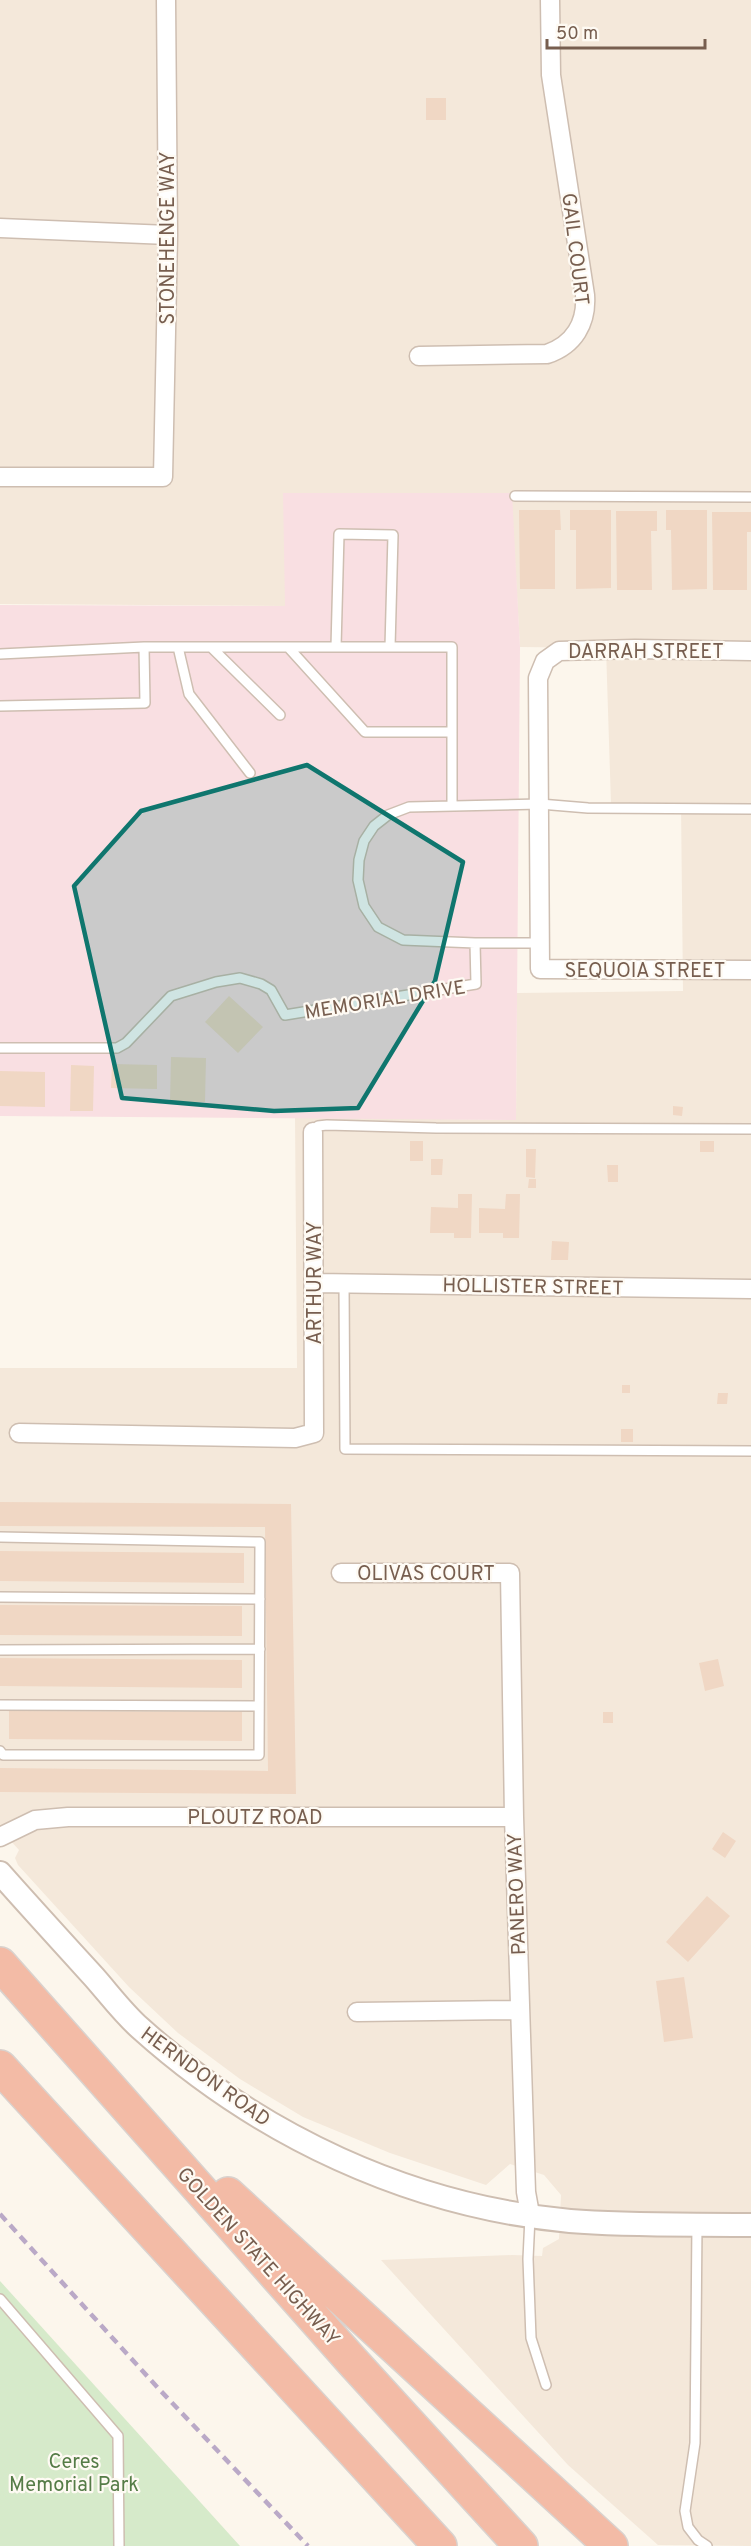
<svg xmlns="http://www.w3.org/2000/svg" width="751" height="2546" font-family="Overpass,sans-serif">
<rect width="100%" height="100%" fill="#fcf6ec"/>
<path fill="#f4e8da" d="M0 0H751V2546L658 2545 568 2465 381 2260 512 2255 542 2256 543 2248 559 2239 561 2195 544 2175 510 2164 486 2185 390 2153 303 2117 240 2079 178 2033 129 1987 18 1865 15 1858 19 1850 0 1829V1368H297L295 1117 516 1120 517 993 683 991 681 805 611 804 606 648 520 647 511 493 286 606 0 604Z"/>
<path fill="#f9dfe2" d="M283 493H512L520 647 516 1120 0 1116V605L285 606Z"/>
<path fill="#d6eaca" d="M0 2281 240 2546H0Z"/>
<path fill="#f0d7c4" d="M426 98H446V120H426Z
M519 510H560L561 530H555V589H520Z
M570 510H611V588L576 589V530H570Z
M666 510H707V589L672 590 671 530H666Z
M616 511H657V531H651L652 590H617Z
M712 512H751V532H747V590H713Z
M229 996 263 1027 238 1053 205 1022Z
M171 1057 206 1058 205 1102H170Z
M112 1064 157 1065V1089L111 1088Z
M71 1065 94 1066 93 1111H70Z
M0 1071 45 1072V1107L0 1106Z
M673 1106 683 1107 682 1116 673 1115Z
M410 1141H423V1161H410Z
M700 1141H714V1152H700Z
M526 1149H536L535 1178 526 1177Z
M431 1159H443L442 1175H431Z
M607 1165H618V1182H608Z
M529 1179H536V1188H528Z
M458 1194H472L471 1238H454V1233H430L431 1207 458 1208Z
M506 1194H520L519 1238H503V1233H479V1208L505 1209Z
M552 1241 569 1242 568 1260H551Z
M622 1385H630V1393H622Z
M718 1393H728L727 1404H717Z
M621 1429H633V1442H621Z
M0 1502 291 1504 296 1794 0 1792V1768L268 1771 265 1527 0 1526Z
M0 1551 244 1553V1583L0 1581Z
M0 1605 242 1606V1636L0 1635Z
M0 1658 242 1660V1688L0 1686Z
M718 1659 724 1686 705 1691 699 1663Z
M9 1711 242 1712V1741L9 1739Z
M603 1712H613V1723H603Z
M723 1832 736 1841 725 1858 712 1849Z
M707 1896 730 1916 688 1962 666 1942Z
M684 1977 693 2038 664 2042 656 1981Z"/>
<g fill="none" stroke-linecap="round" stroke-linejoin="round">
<defs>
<path id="service" d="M515 496 751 497
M178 647 189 694 250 773
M211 647 280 715
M288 647 365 732H452
M336 647 339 534 393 535 390 647
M0 654 144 647H452V806
M0 706 145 703 144 647
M475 943H539
M0 1048H117L126 1043 171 996 216 982 240 978 261 984 271 990 285 1015 476 984 475 943 403 940 378 927 364 906 358 880 359 860 364 841 374 826 388 815 409 807 540 804 588 808 751 809
M313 1132 318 1126 327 1125 436 1128 751 1129
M344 1283 345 1449 751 1451
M0 1537 260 1542 259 1755H3L0 1751
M0 1597 260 1599
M0 1650 260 1649
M0 1705 259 1706
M530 2217 528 2259 531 2338 546 2385
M697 2224 695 2443 685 2511 688 2527 698 2540 707 2546
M0 2299 118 2436 119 2546"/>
<path id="minor" d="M0 228 168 235
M419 356 547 354C574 345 587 323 585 295L551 75 550 0
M0 477H163L168 235 166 0
M751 651 635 649 559 651 545 661 538 678 540 969 751 970
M315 1283 751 1289
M19 1433 295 1438 314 1433 313 1132
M341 1573H510L514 1817 526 2192 530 2214
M0 1837 35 1820 68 1817H514
M357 2012 520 2010"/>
<path id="tertiary" d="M0 1873C31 1908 63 1943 94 1977 109 1994 123 2013 140 2028 259 2135 409 2206 570 2221 630 2226 691 2224 751 2225"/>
<path id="motorway" d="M0 1964 352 2361 521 2546
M0 2067 440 2546
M228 2194 611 2546"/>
</defs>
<use href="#service" stroke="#cebeb1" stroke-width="12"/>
<use href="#minor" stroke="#cebeb1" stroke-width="21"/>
<use href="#tertiary" stroke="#cebeb1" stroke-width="26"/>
<use href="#motorway" stroke="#d9d2ce" stroke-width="36"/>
<use href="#service" stroke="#fff" stroke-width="9"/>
<use href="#minor" stroke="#fff" stroke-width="18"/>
<use href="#tertiary" stroke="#fff" stroke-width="22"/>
<use href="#motorway" stroke="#f3bba6" stroke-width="33"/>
<path stroke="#baa9c7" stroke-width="4.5" stroke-dasharray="9 6" stroke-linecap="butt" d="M0 2214 158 2388 308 2546"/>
</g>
<path fill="#0f766e" fill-opacity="0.2" stroke="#0f766e" stroke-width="4.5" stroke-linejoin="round" d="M307 765 463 862 435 981 358 1108 274 1111 122 1098 74 886 141 811Z"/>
<g text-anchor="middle" stroke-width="4.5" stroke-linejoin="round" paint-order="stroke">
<g font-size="20" fill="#775e4f" stroke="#fefaf3">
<text transform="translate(167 238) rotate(-90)" y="7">STONEHENGE WAY</text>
<text transform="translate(576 249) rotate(83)" y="7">GAIL COURT</text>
<text x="646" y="658">DARRAH STREET</text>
<text x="645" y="977">SEQUOIA STREET</text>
<text transform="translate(385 999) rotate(-9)" y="7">MEMORIAL DRIVE</text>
<text transform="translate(314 1283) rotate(-90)" y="7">ARTHUR WAY</text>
<text transform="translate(533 1286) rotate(1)" y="7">HOLLISTER STREET</text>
<text x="426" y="1580">OLIVAS COURT</text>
<text x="255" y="1824">PLOUTZ ROAD</text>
<text transform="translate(516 1894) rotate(-92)" y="7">PANERO WAY</text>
<text transform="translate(206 2076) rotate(36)" y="7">HERNDON ROAD</text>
<text transform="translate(259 2256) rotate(48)" y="7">GOLDEN STATE HIGHWAY</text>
</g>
<g font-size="20" fill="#557c47" stroke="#fefaf3">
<text x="74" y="2468">Ceres<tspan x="74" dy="23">Memorial Park</tspan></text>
</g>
</g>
<path d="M547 39v9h158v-9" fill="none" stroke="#775e4f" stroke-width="3"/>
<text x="556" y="39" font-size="18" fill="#775e4f" stroke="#fefaf3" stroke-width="4.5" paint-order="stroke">50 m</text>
</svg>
